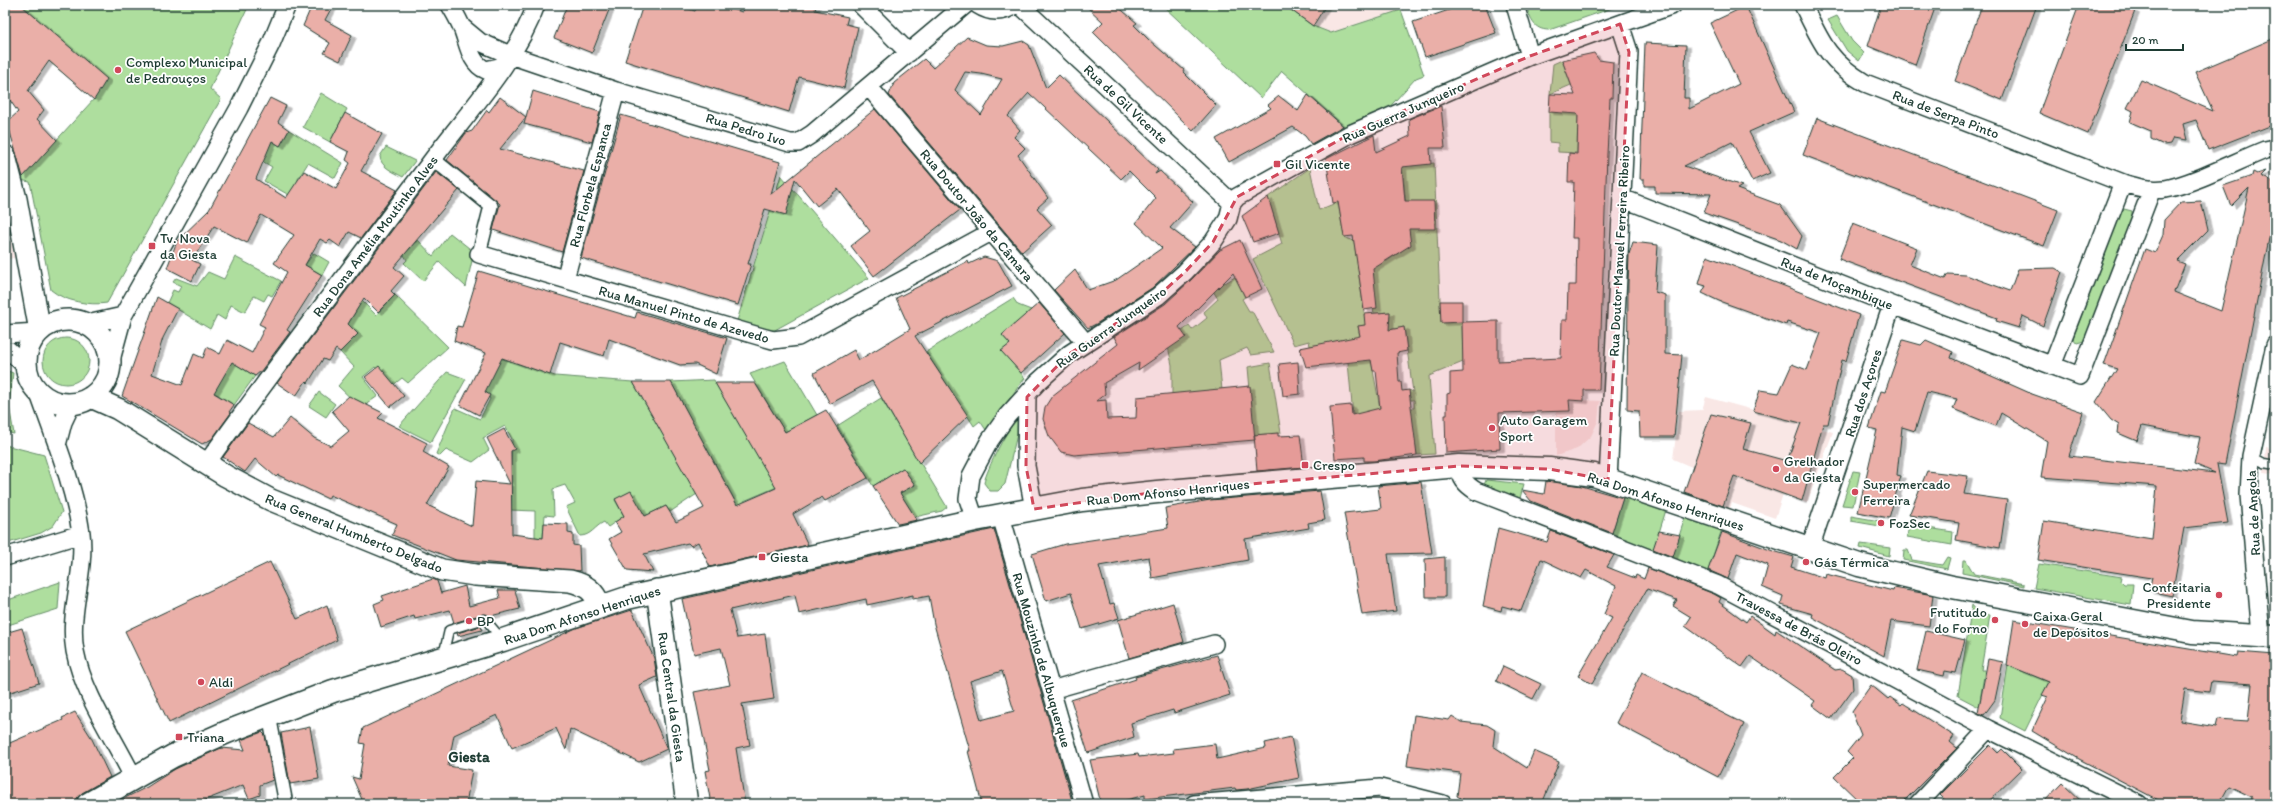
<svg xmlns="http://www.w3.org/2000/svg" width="2280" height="809" font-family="Itim,sans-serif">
<defs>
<filter id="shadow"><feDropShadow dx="4.5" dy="2.5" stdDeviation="0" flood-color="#0004"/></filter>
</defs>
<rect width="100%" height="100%" fill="#fff"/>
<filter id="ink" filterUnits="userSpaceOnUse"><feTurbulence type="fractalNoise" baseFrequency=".025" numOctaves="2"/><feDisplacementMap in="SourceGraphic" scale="8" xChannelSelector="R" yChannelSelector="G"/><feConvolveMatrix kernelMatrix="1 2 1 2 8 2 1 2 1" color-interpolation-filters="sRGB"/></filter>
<g filter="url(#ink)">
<path fill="#f9e7e5" d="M1284 5H1419L1331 33 1313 26Z
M5 196 17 257 5 260Z
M1706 397 1833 432 1807 503 1783 494 1775 518 1732 503 1729 511 1722 509 1735 474 1701 471 1673 459 1679 411 1702 410Z
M1556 399 1600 401 1598 421 1591 436 1577 449 1556 456Z
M2266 447 2275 449V475L2264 473Z"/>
<path fill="#aede9e" stroke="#668e69" d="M5 5H249L210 89 221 99 107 303C90 306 64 301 51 290L30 182 20 180 94 99 5 24Z
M1162 5H1284L1313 26 1331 33 1401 10 1424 75 1416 78 1385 112 1346 128 1282 71 1261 98Z
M1526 5H1621L1549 30C1533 30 1530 18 1526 5Z
M1837 16 1852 41 1864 53 1859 61 1847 51 1828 20Z
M1562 60 1571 85 1550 94 1553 64Z
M321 93 347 109 330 142 303 127Z
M1549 112 1578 113 1577 153 1558 152V143L1549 142Z
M289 130 343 163 335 178 308 163 298 179 296 199 264 181 272 167 262 161 272 141 280 146Z
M386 147 415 161 403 177C394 172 380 167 380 156Z
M1400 147 1411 166 1434 163 1441 323 1462 322 1463 362 1429 376 1435 454 1417 455 1410 408H1414V400H1410L1409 390 1413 392 1404 327 1389 330 1390 312 1374 313 1370 293 1374 287 1372 263 1387 261 1410 245Z
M1310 168 1319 210 1338 202 1344 237 1354 241 1366 325 1358 326 1360 337 1310 346 1309 341 1294 345 1253 259 1282 244 1268 197Z
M781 175 869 278 773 331 737 321Z
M2124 209 2132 211V218L2084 341 2077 343 2073 338 2120 212Z
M450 233 474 252 466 287 439 262 423 281 404 263 407 260 404 255 418 240 433 256Z
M1215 250 1224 265 1217 269 1225 283 1235 277 1245 297 1242 299 1249 311H1252L1274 352 1251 355 1247 348 1219 360 1222 390 1172 394V365L1167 342 1189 326 1192 330 1207 318 1204 312 1218 299 1199 268Z
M314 253 329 262 322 275 305 265Z
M235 257 281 281 272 296 268 294 264 301 254 296 245 312 231 305 225 320 217 315 210 329 167 303 173 290 178 292 181 286 173 282 176 278 197 286 208 272 224 279Z
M395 295 448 347 408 383 402 378 392 386 375 367 363 377 378 396 361 408 338 386 354 367 340 352 357 334 348 324 362 301 376 315Z
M1013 298 1018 305 1031 310 1021 331 1014 324 1002 335 1010 344 1002 351 1025 378 986 430 980 421 974 426 926 352Z
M43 361a23 23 0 1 1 46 0a23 23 0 1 1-46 0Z
M1369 349 1380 408 1357 457 1347 352Z
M500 358 555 376 633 382 697 494 670 512 666 506 645 516 615 500 624 516 608 527 604 522C595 526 591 536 580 536L566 507 575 503 565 485 553 489 554 516 545 515 543 538 535 537V511L510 510 512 439 505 426 483 438 489 450 473 462 446 450 440 456 436 454 455 408 480 419 490 399 484 388Z
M785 361 817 415 785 432 750 374Z
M232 362 255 376 234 405 215 393 204 391Z
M1270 363 1281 433 1254 435 1248 367Z
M5 370 13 373 9 406 14 434 5 432Z
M447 372 466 379 431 442 399 426Z
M714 380 777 487 744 501 752 522 747 523 671 382Z
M319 392 335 404 326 417 309 406Z
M881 398 947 507 942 511 915 517 900 493 915 485 903 468 873 486 837 426Z
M1019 419 1020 422 1005 484 998 491H990L984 483C986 471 1009 423 1019 419Z
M5 445 44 455 62 512 53 526 41 533 5 544Z
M1853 471 1860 472 1853 506 1842 505Z
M1486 480 1524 484 1520 498 1484 485Z
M1623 497 1666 510 1653 552 1611 536Z
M1851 516 1880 521V526L1851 521Z
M1685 517 1722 529 1707 574 1672 559Z
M1909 525 1953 532 1952 545 1907 537Z
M1861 544 1890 548 1889 556 1860 548Z
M1904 550H1908L1912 560 1942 565 1947 557 1950 558 1947 569 1903 560Z
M1963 560H1966L1974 574 2024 584V586L1962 573Z
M2039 564 2122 577 2121 581 2124 584H2133L2131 605 2034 588Z
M60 582 58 609 5 626V601Z
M1972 605 1979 614 1990 615 1981 670H1985L1979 707 1958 696Z
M2008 665 2049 682 2025 731 2000 718Z"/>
<path fill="#eaafa8" stroke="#1f3d34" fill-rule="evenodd" filter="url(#shadow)" d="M5 5H21L107 79 94 100 49 61 28 91 44 110 37 119 57 140 23 177 7 122 18 112 5 93Z
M312 5H333L325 20 352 35 340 61 324 53 330 43 303 26Z
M567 5H611L592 53 554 38Z
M643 5H678L695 11 697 5H720L742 12 744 5H816L815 10 848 17 846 24 858 27 844 88 799 77 789 112 625 61Z
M1085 5H1116L1137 23 1134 25 1149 40 1184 70 1183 72 1216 105 1193 131 1093 32 1103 22Z
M1284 5H1326L1313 26Z
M1464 5H1485L1496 33 1425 57 1413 22Z
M1881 5H1936L1915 65 1868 46Z
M1982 5H2037L2002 100 1955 81Z
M2079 5H2120L2135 11 2088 134 2039 113Z
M1746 6 1794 112 1749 132 1770 173 1752 181 1732 142 1684 166 1742 186 1737 189 1780 205 1802 236 1797 249 1781 240 1704 213 1711 194 1655 193V186H1644V179H1640L1645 43 1686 45 1684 98H1689V109L1739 84 1710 23Z
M967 37 986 45 1003 46 1023 41 1029 45 1046 88 1059 75 1158 170 1155 174 1160 171 1193 202 1170 228 1195 247 1152 288 1096 324 1088 328 1054 290 1075 270 1088 290 1116 280 1162 248 1136 223 1156 198 1129 171 1121 179 1029 93 1008 116 1020 130 1014 137 1025 148 1018 155 1048 198 1037 208 1052 225 1022 252 889 95 894 83 924 59 933 68ZM965 72 981 74 1002 79 981 115 955 90Z
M2275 38V124L2208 150 2196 120 2183 124 2187 140 2173 138 2170 144 2164 145 2151 139V131L2130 122 2133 111 2127 108 2141 80 2213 111 2195 72Z
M1594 53 1599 60 1613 62 1612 98H1610L1607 154 1599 390H1584V401L1569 400 1570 411 1499 413 1500 449 1446 453 1445 415H1447V394L1450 393V373L1463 372 1462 322 1498 321V361L1561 358 1562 320H1567L1568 285H1576L1577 238H1572L1574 182H1568L1569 153 1577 154 1578 114 1549 112 1550 94 1575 95 1562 60Z
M533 91 600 112 592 142 524 124Z
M1308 95 1343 126 1311 144 1305 136 1293 127 1229 162 1216 139 1271 108 1268 105 1279 96 1298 111Z
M500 97 526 117 500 149 584 171 562 252 493 230 500 204 447 160 466 133 472 131 487 110 489 112Z
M270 98 286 106 278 122 289 130 280 146 272 141 256 179 286 198 304 171 336 189 350 163 346 160 349 152 330 142 345 113 382 134 361 171 397 190 361 238 349 232 340 247 330 240 327 243 320 239 305 265 322 275 287 330 290 332 261 371 255 376 232 362 214 393 234 405 229 412 231 413 212 439 202 444 122 396 157 297 178 309 163 338 152 374 182 385 194 354 203 358 207 347 220 354 227 340 252 353 265 327 259 324 287 272 274 263 294 235 261 215 247 243 214 226 192 260 200 264 192 281 167 268 177 241 209 210Z
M1441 106 1445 148H1430L1431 164 1402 167 1405 201H1434L1435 229H1409L1411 245 1373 269 1377 308 1364 310 1353 236 1344 237 1338 202 1333 203 1326 159 1374 135 1376 152 1410 136 1409 119Z
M875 109 960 210 874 276 851 246 870 231 838 189 817 206 795 179 786 215 765 209 748 264H751L738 305 581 258 621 115 780 162 771 194Z
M1817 118 2058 210 2044 246 1803 155Z
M2266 171 2261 176 2275 183V223H2272L2225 465 2217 464 2228 523 2184 528 2172 596 2149 591 2152 578 2038 560 2044 521 2152 539 2157 486 2041 477 2047 441 2001 413 1996 426 1953 409 1957 399 1927 392 1915 431 1902 427 1897 475 1901 476 1889 518 1858 512 1877 430 1869 428 1881 391 1885 392 1903 340 1921 345 1926 340 1953 352 1951 358 2032 394 2083 412 2069 456 2215 473 2194 464 2200 437 2142 426 2137 441 2118 433 2119 425 2111 420 2096 402 2117 369 2104 365 2145 249 2155 253 2163 235 2164 220 2181 202 2201 201 2208 230 2177 261 2185 264 2174 292 2221 311 2249 188 2231 206 2223 186 2252 176 2253 172 2257 174Z
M436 172 459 190 394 267 404 276 391 291 395 295 378 312 364 298 348 324 358 334 340 352 336 349 328 361 323 359 308 383 306 381 296 396 277 383Z
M1268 197 1279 233 1253 242 1242 216Z
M1853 223 1917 248 1910 265 1945 279 1948 274 1966 275 2010 291 2018 269 2055 268 2062 272 2043 326 2023 316 2019 328 1996 321 1997 318 1839 259Z
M1240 240 1262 289 1245 297 1233 273 1179 327 1186 337 1138 370 1139 363 1104 383 1105 394 1096 401 1106 400 1107 419 1136 418 1137 397 1250 386 1255 440 1074 455 1061 452 1049 436 1043 419 1045 407 1052 396 1118 344 1114 337 1165 304 1192 279 1220 250Z
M1633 242 1658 245 1655 292 1665 295V354L1682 355 1674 437H1640L1639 411 1627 410 1628 283 1629 254Z
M1707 256 1859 315 1846 361 1842 360 1828 424H1823L1802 501 1734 476 1723 506 1684 492 1711 414 1751 423 1743 449 1787 461 1801 423 1753 411 1760 390 1779 393 1792 364 1807 370 1821 333 1787 322 1786 325 1719 301 1702 293 1706 286 1699 284Z
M984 257 998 261 1012 286 915 336 968 416 919 463 872 381 830 404 814 373 854 350 859 360 910 329 896 298 968 261 969 264Z
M479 271 635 318 637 312 727 338 716 374 695 364 680 365 609 339 604 356 560 342 550 375 502 358 485 392 490 395 479 415 460 405 486 353 454 341 457 326 462 327Z
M1440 301H1462V322L1441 323Z
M1039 303 1065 333 1021 373 1001 351 1010 344 1002 335Z
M1390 312 1389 330 1404 327 1407 351 1397 353 1399 382H1401L1402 391 1409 390 1417 455 1374 461H1364V457L1335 459 1330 407 1351 405 1352 415 1380 408 1376 371H1373L1371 360 1306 367 1300 348 1360 336 1358 326 1365 325 1364 314Z
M1298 362 1300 394 1283 396 1279 364Z
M379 366 404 396 390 407 365 377Z
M633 382H671L737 505 776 488 715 383H755L785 432 826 410 868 478 825 501 822 497 793 514 808 545 710 567 698 542 691 546 688 543 644 554 653 572 627 570 609 539 621 532 615 522 624 516 615 499 631 491 645 516 666 506 676 522 704 508Z
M349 396 383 413 378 418 427 443 423 452 449 467 427 505 472 526 476 481 510 484 487 438 504 429 515 449 511 451 512 534 543 538 544 523 568 524V533L573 534V545L579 546 580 571 456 560 392 535 397 524 330 495 328 499 278 475 276 477 255 459 245 472 223 457 248 423 274 437 290 418 314 438 331 446 349 431 332 411Z
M1278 433V436L1300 435 1304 467 1257 471 1254 435Z
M903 468 915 485 900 493 917 520 898 524 873 486Z
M1927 471 1968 476 1964 494 2007 500 2000 548 1956 540 1959 523 1909 515Z
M1546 481 1582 486 1623 498 1612 533 1531 501 1522 490 1544 494Z
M1421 482 1432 553 1388 554 1396 611 1362 615 1344 513 1381 509 1378 486Z
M1320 491 1325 520 1308 523 1309 528 1245 539 1248 560 1152 578 1149 557 1099 566 1110 604 1114 603 1119 618 1082 629 1071 593 1046 601 1032 554 1065 544 1168 528 1165 508 1210 500Z
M1498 528 1547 542 1551 531 1614 555 1607 567 1635 578 1636 575 1644 579 1648 568 1714 594 1721 598 1719 602 1746 622 1750 616 1775 634 1776 630 1835 670 1842 669 1852 675 1853 689 1831 719 1812 705 1815 701 1750 656 1742 667 1685 626 1691 617 1673 606 1677 600 1647 589 1592 684 1578 676 1612 618 1604 614 1616 586 1586 570 1581 578 1541 559 1521 611 1502 606 1501 611 1483 606Z
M994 529 1073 804H982L968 751H970L934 624 929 596 913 599V595L867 605 866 599 799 614 795 595 730 610 737 638 765 634 774 699 742 704 750 745 736 748 745 804H711L705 771 710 770 694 692 730 685 721 648 694 654 682 599ZM1002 671 1014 711 981 720 970 681Z
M1659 531 1680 535 1673 557 1653 549Z
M1722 532 1773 551 1794 557 1791 567 1825 578 1826 574 1893 591 1894 588 1933 595 1929 626 1891 621 1884 656 1812 617 1813 614 1781 605 1783 596 1762 587 1768 565 1737 553 1728 579 1708 570Z
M1445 557V597H1426L1425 559Z
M270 562 297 619 327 605 337 640 169 723 125 631Z
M433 579 437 581 441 593 465 586 469 606 500 598 498 590H515L520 609 490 616 483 614 454 623 450 610 415 619 414 616 381 627 374 604 384 600 382 596Z
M1173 603 1184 642 1129 658 1118 620Z
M632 610 654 658 657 677 639 685 667 749 639 762 570 729 566 750 556 728 512 748 497 715 454 735 448 766 472 770 466 804H364L352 777 359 779 365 744 360 743 363 728 576 628Z
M2014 620 2237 657 2238 652 2275 655V804H2251L2252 797 2229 786 2219 804H2166L2079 759 2032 731 2048 697 2042 695 2049 682 2007 665ZM2211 681 2252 684 2248 721 2218 719 2216 727 2180 721 2185 689 2209 692Z
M481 626 482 630 458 636 457 633Z
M22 628 39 683 5 694V633Z
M1926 631 1965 640 1956 673 1945 671 1944 676 1917 670Z
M1217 655 1230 695 1174 713 1173 710 1131 723 1134 737 1088 753 1071 700 1136 679 1135 677Z
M1988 659 2003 662 1995 700 1984 715 1978 713Z
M1503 666 1541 684 1533 699 1496 681Z
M1642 672 1744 724 1718 777 1616 723Z
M1871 685 1888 699 1890 697 1901 705 1903 703 1954 736 1950 742 1957 748 1901 804H1862L1834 777 1853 758 1847 752 1861 735 1852 712Z
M75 712 91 737 110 777 82 793 77 798 76 804H5V745L63 720 62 718Z
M1414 715 1449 720 1452 716 1461 722 1487 725 1495 730 1493 746 1527 768 1534 751 1559 762 1542 804H1470L1457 796 1460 773 1407 766Z
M310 727 319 779 290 784 281 733Z
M262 732 265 735 273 780 260 785V795L249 799 243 785 203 801V804H113L147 787 175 769 221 748 245 750 241 740Z
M1291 737 1299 778 1247 789 1236 790 1235 788 1145 799V795L1112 804H1101L1090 760 1138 754 1139 757 1174 753 1173 749 1215 744 1217 759 1266 748 1265 743Z
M1990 745 1998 753 2002 749 2022 769 1986 804H1949L1940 795Z
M2062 783 2084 804H2042Z"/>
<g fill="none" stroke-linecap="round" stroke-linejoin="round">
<defs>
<path id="service" d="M2251 456 2264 463 2275 465
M443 656 449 630 485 619 501 638"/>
<path id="pedestrian" d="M433 159 491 206 479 254
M269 715 286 804"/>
<path id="minor" d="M450 5C454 12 459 20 462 28 468 42 470 64 486 70L503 66
M861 5 909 53
M978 5C989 12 1003 14 1014 5
M1020 5 1232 203
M1515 5 1530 56
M1803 5C1821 42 1828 61 1865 83L2123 183C2136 187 2150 191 2165 189 2193 184 2237 161 2265 150L2275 148
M463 28 480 42 510 55 616 91 790 143H798L812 134 965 5
M869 87 1085 342
M1622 198 1892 305 2080 376 2152 189
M479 254 762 337 773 340 798 337 991 232
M565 279 616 91
M87 324 123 316
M5 334 38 332
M5 347 27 367
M111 360 123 316 239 108 271 44 287 5
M2052 366 2123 183
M38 391C54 437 74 484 81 533 86 572 68 612 75 651 83 694 114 738 133 777
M1027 397 1026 466 1034 509
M57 445 63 422 72 403
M206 464C279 362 355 263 430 163 466 114 516 62 536 5
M1459 466C1461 479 1465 484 1476 491L1718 585 1988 729 2139 804
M1608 480 1629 52 1620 24
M1001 516 1084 804
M975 520 968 499 971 476 990 440 1007 416 1038 382 1069 354 1158 296 1185 272 1213 242 1228 219 1232 203 1237 197 1350 134 1530 56 1673 5
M1810 548 1892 305
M5 557 81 534
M2261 636 2249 495 2251 456 2275 345
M1051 690 1214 644
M1194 804 1380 788 1443 804
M1918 804 1988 729"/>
<path id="tertiary" d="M5 156 16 199 40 331
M26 362a42 42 0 1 1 84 0a42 42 0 1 1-84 0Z
M91 397 118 409 226 476 271 500 442 570 475 575 570 581C586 585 594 590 600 606
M657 590 687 804"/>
<path id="secondary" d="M88 804 173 756 227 732 333 691 503 640 627 598 975 520 1082 500 1157 492 1459 466 1549 469 1594 475 1859 565 1952 587 2192 632 2275 637"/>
</defs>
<use href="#service" stroke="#1f3d34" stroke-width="11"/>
<use href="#pedestrian" stroke="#1f3d34" stroke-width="16"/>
<use href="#minor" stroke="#1f3d34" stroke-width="20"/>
<use href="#tertiary" stroke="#1f3d34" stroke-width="24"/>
<use href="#secondary" stroke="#1f3d34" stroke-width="25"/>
<use href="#service" stroke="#fff" stroke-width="8"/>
<use href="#pedestrian" stroke="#fff" stroke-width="13"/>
<use href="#minor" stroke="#fff" stroke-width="17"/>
<use href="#tertiary" stroke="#fff" stroke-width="21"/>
<use href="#secondary" stroke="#fff" stroke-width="22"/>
</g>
</g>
<path fill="#d1495b" fill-opacity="0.2" stroke="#d1495b" stroke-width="3" stroke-dasharray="8 5" stroke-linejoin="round" d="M1620 24 1629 52 1608 480 1549 469 1459 466 1157 492 1034 509 1026 466 1027 397 1069 354 1158 296 1185 272 1213 242 1237 197 1350 134 1530 56Z"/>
<g fill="#d1495b" stroke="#fff" stroke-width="1.5">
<circle cx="118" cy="70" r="4"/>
<rect x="1273" y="160" width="8" height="8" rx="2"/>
<rect x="148" y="242" width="8" height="8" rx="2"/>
<circle cx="1492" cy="428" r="4"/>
<rect x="1301" y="461" width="8" height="8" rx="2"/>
<circle cx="1776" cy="469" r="4"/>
<circle cx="1855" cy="492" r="4"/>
<circle cx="1881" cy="523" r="4"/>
<rect x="758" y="553" width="8" height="8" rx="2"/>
<circle cx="1806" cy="562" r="4"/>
<circle cx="2219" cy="595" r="4"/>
<circle cx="1995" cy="620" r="4"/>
<circle cx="469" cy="621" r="4"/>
<circle cx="2025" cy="624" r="4"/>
<circle cx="201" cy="682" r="4"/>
<rect x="175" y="733" width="8" height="8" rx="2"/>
</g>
<g text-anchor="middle" stroke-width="3.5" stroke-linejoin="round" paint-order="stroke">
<g font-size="14" fill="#1f3d34" stroke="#fff" text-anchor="start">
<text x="126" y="67">Complexo Municipal<tspan x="126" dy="16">de Pedrouços</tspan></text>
<text x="1285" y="169">Gil Vicente</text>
<text x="160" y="243">Tv. Nova<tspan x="160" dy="16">da Giesta</tspan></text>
<text x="1500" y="425">Auto Garagem<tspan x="1500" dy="16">Sport</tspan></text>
<text x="1784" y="466">Grelhador<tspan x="1784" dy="16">da Giesta</tspan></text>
<text x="1313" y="470">Crespo</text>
<text x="1863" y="489">Supermercado<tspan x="1863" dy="16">Ferreira</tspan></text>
<text x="1889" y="528">FozSec</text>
<text x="770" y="562">Giesta</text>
<text x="1814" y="567">Gás Térmica</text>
<text x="2211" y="592" text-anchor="end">Confeitaria<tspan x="2211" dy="16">Presidente</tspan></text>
<text x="1987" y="617" text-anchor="end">Frutitudo<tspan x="1987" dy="16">do Forno</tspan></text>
<text x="2033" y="621">Caixa Geral<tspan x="2033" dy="16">de Depósitos</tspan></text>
<text x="477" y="626">BP</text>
<text x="209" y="687">Aldi</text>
<text x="187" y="742">Triana</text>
</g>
<g font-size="14" fill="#1f3d34" stroke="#fff">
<text transform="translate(1126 104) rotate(43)" y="5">Rua de Gil Vicente</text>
<text transform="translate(1403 112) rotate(-24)" y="5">Rua Guerra Junqueiro</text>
<text transform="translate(1946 114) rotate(21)" y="5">Rua de Serpa Pinto</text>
<text transform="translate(746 129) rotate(17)" y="5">Rua Pedro Ivo</text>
<text transform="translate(590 185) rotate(-75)" y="5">Rua Florbela Espanca</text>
<text transform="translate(977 215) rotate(50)" y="5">Rua Doutor João da Câmara</text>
<text transform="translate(375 236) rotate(-53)" y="5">Rua Dona Amélia Moutinho Alves</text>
<text transform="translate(1619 251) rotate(-87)" y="5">Rua Doutor Manuel Ferreira Ribeiro</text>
<text transform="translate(1837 283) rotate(22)" y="5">Rua de Moçambique</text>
<text transform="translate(684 314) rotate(16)" y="5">Rua Manuel Pinto de Azevedo</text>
<text transform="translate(1111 327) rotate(-35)" y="5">Rua Guerra Junqueiro</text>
<text transform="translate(1863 393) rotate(-72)" y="5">Rua dos Açores</text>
<text transform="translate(1168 492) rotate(-6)" y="5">Rua Dom Afonso Henriques</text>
<text transform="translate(1666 501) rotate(18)" y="5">Rua Dom Afonso Henriques</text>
<text transform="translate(2253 513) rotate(-93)" y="5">Rua de Angola</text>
<text transform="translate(354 533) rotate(22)" y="5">Rua General Humberto Delgado</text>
<text transform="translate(582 615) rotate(-18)" y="5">Rua Dom Afonso Henriques</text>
<text transform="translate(1799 628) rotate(28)" y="5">Travessa de Brás Oleiro</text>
<text transform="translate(1042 660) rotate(74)" y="5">Rua Mouzinho de Albuquerque</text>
<text transform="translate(672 697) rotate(82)" y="5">Rua Central da Giesta</text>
</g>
<g font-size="15" font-weight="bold" fill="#1f3d34" stroke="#fff">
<text x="469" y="762">Giesta</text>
</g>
</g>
<rect width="2280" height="809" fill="none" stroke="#fff" stroke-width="20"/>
<rect x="10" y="10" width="2260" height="789" fill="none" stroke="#1f3d34" stroke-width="1.5" filter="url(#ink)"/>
<path d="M2126 44v6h57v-6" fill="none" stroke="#1f3d34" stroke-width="2"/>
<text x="2132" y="44" font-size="12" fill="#1f3d34" stroke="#ffffff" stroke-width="3" paint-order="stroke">20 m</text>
</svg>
